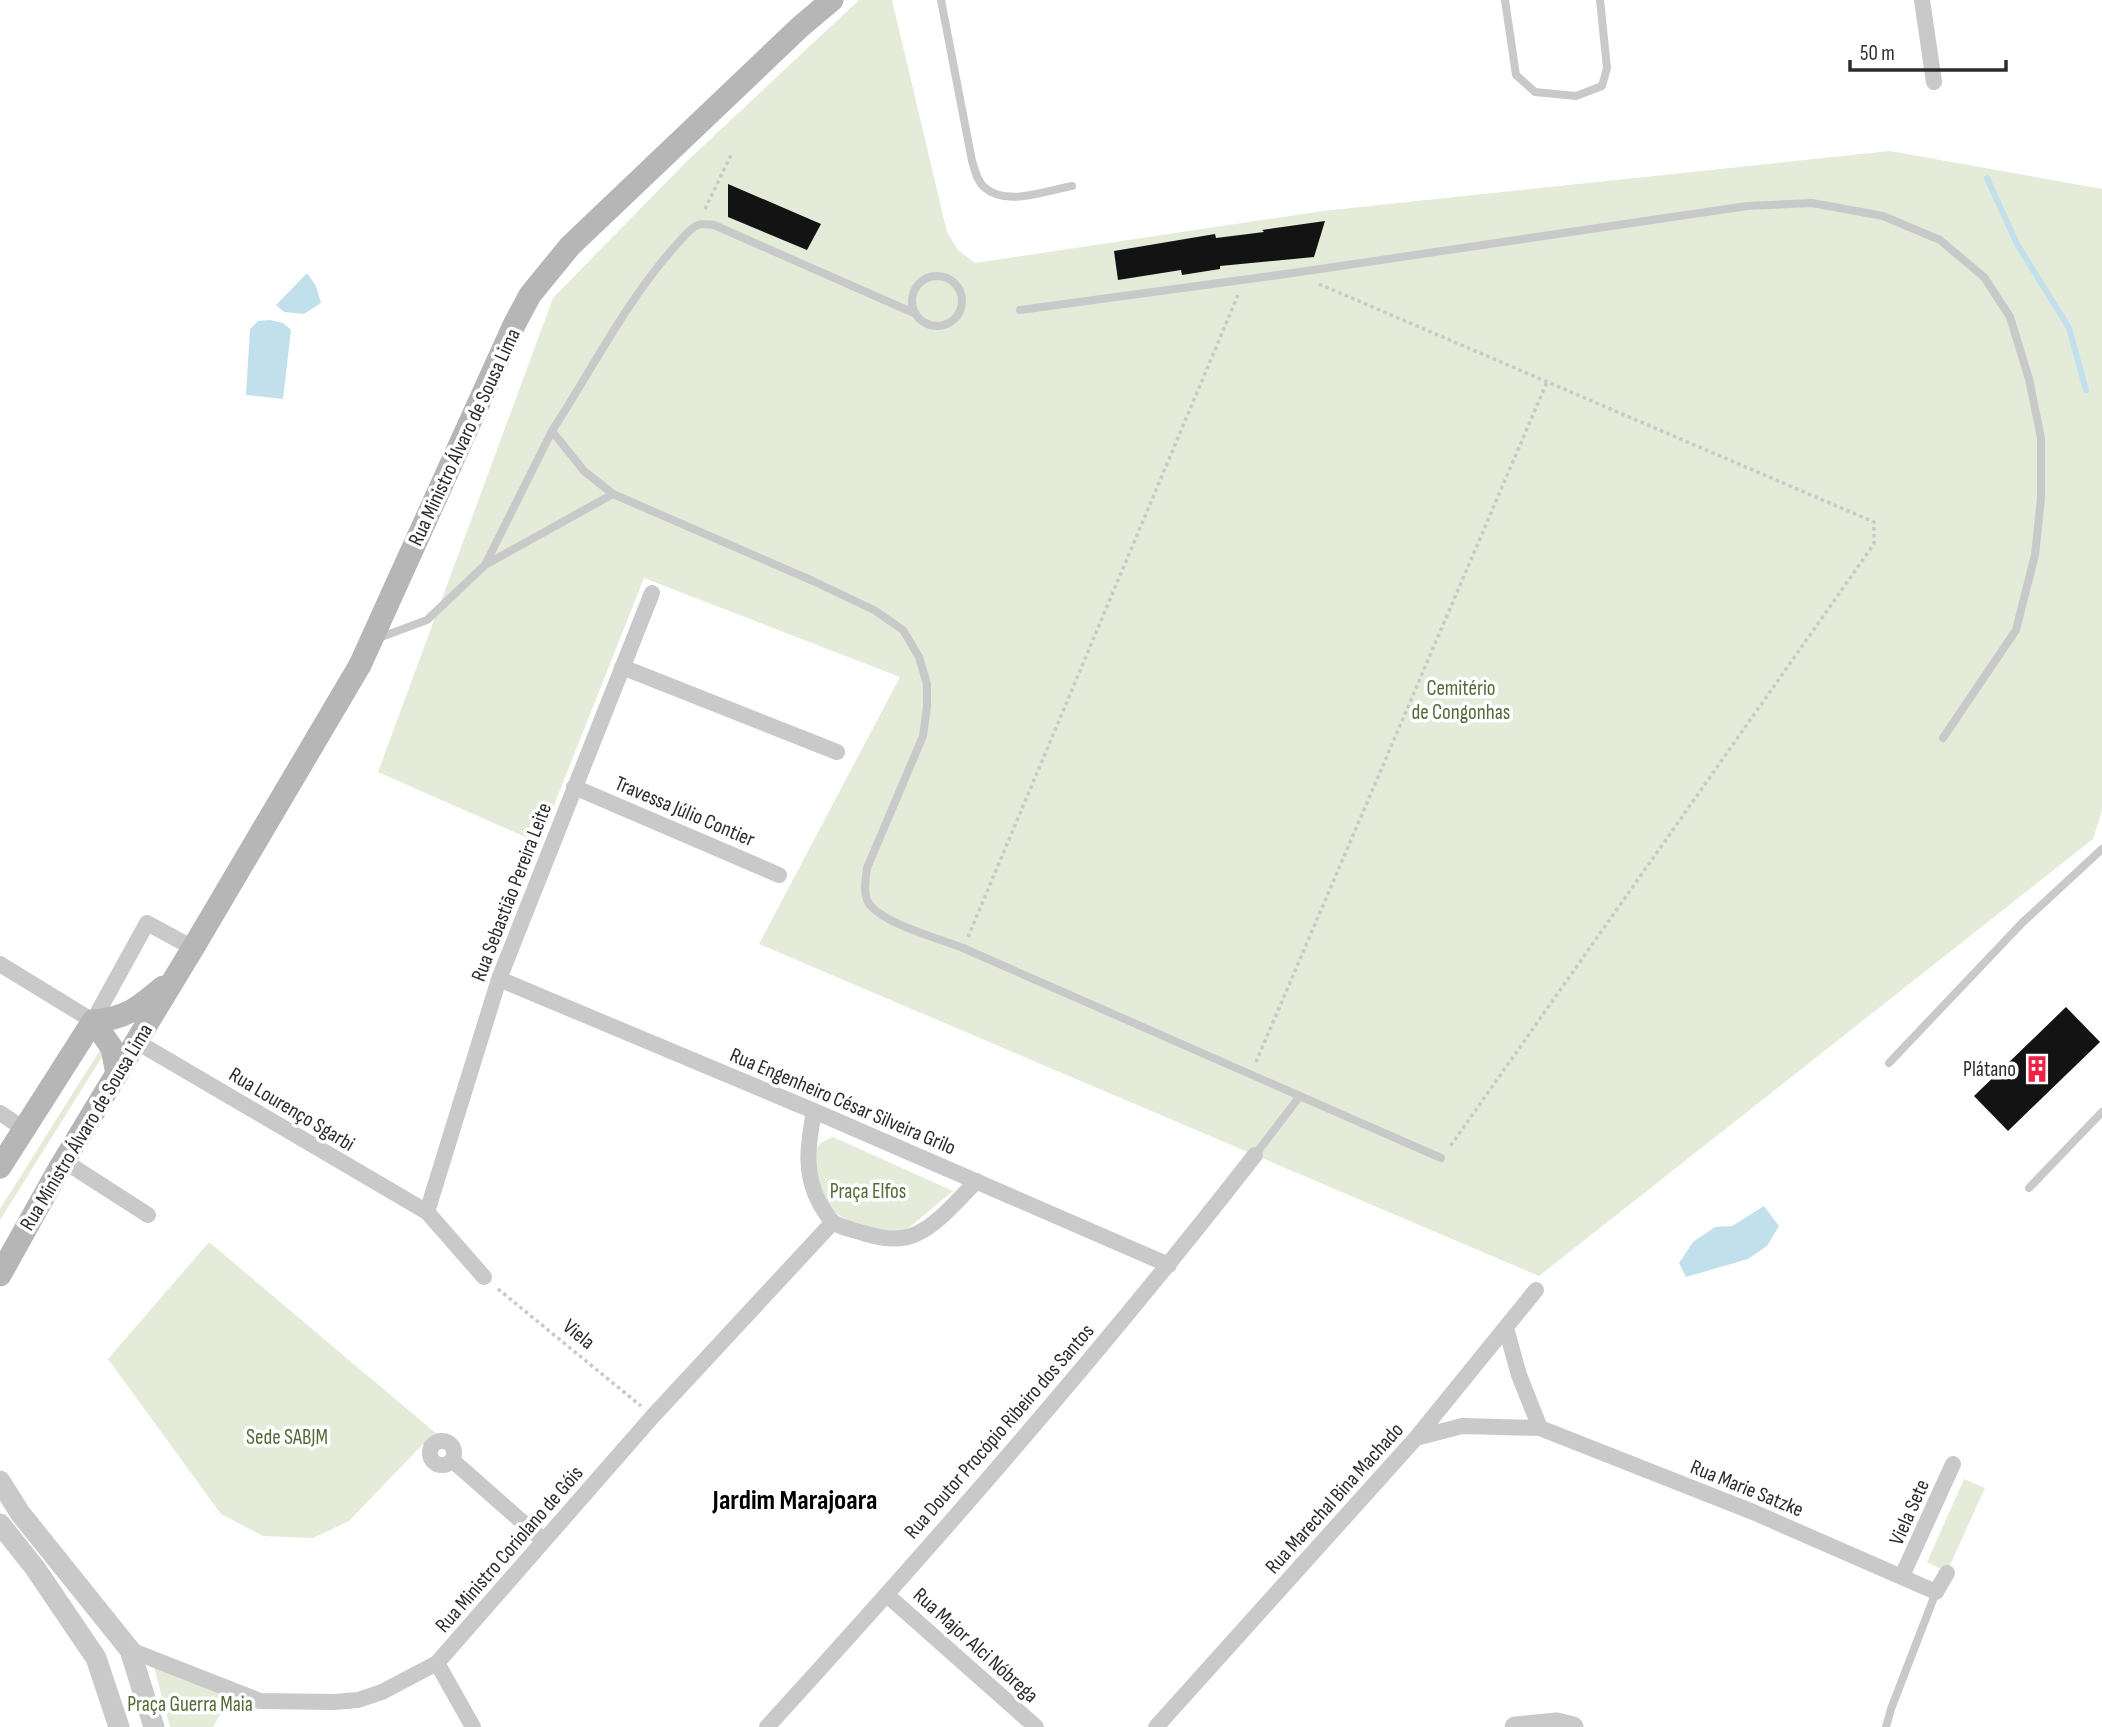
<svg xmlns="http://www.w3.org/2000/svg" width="2102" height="1727" font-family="'Sofia Sans Condensed',sans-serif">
<rect width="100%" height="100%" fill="#fff"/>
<path fill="#e4ebd8" d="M859 0H892L947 232 958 250 975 263 1323 211 1890 151 2102 189V811L2093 839 1539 1276 759 944 900 677 644 578 539 843 378 772 553 298 685 163Z
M107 1049 0 1220V1209L100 1050Z
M833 1137 953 1191 905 1231 880 1234 846 1220 828 1207 816 1184 812 1158 820 1143Z
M209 1242 438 1435 424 1443 349 1521 313 1538 263 1536 221 1514 108 1359Z
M1964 1479 1985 1488 1947 1572 1927 1562Z
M154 1667 231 1695 213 1727H170Z"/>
<path fill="#c2e0ec" d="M307 273 316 286 321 303 304 314 284 312 276 305Z
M270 320 283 323 291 330 283 399 246 395 250 329 258 321Z
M1764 1206 1779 1226 1767 1246 1748 1259 1686 1277 1679 1263 1693 1242 1715 1227 1732 1226Z"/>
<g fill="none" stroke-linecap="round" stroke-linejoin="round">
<path stroke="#c2e0ec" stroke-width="6" d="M1987 178 2017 244 2069 328 2086 390"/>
</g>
<path fill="#131313" d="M728 184 821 224 807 250 728 217Z
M1325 221 1314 257 1220 266V269L1182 275 1181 270 1118 280 1114 251 1215 234 1216 238 1264 232 1262 230Z
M2066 1007 2100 1042 2008 1131 1974 1096Z"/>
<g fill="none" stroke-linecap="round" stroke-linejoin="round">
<path stroke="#c9c9c9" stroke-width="3.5" stroke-dasharray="3.5 3.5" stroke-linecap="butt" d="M705 209 732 153
M1319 284 1874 522V544L1449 1148
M968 937 1238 295
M1256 1062 1547 382
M498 1289 641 1406
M424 1443 431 1447"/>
<path stroke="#c9c9c9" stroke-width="8" d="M941 0 972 161C975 170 977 181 984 187 1006 207 1045 191 1072 186
M1505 0 1516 75 1535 92 1576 96 1602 86 1607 68 1600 0
M912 301a25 25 0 1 1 50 0a25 25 0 1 1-50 0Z
M1020 310 1293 273 1747 206 1812 203 1883 216 1940 240 1984 277 2010 317 2029 379 2041 438V498L2035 555 2016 630 1943 738
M916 314 714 225C709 225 702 223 698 225 690 228 684 237 678 243 627 299 593 368 552 431L584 471 613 494 813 581 874 610 903 630 919 657 927 684V707L923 736 867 868C866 879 863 890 867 900 876 922 941 939 963 948L1441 1158
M485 565 552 431
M376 639 427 620 485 565 613 494
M1889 1063 2022 923 2102 849
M1255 1155 1300 1096
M2029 1188 2102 1112
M1886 1727 1891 1709 1936 1592"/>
<path stroke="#c9c9c9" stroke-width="16" d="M1922 0 1934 82
M622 667 837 752
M574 787 779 875
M0 964 93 1021 147 923 193 948
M499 979 814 1111 1169 1265
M137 1042 427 1212 484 1277
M814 1111C808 1145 803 1173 820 1204 824 1210 828 1218 833 1222 841 1228 854 1230 863 1233 880 1238 899 1242 916 1234 939 1224 959 1198 977 1181
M0 1113 24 1129
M64 1161 148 1215
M427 1212 499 979 652 593
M1506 1328 1519 1375 1540 1428
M1416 1438 1462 1426 1540 1428 1753 1512 1936 1592 1947 1573
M430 1453a12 12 0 1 1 24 0a12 12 0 1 1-24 0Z
M452 1460 544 1541
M1902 1576 1953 1464
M887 1595 1036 1727
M130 1650 260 1701 335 1702 358 1700 382 1692 437 1663 653 1416 833 1222
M437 1663 473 1727
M767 1727C936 1542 1101 1353 1255 1155
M1156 1727 1416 1438 1536 1290"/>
<path stroke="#c9c9c9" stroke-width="21" d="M0 1481 20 1513 130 1650 154 1727
M0 1524 35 1568 96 1658 119 1727
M1515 1727 1557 1723 1573 1727"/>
<path stroke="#b6b6b6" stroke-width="23" d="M93 1021C126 1019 139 1007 163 987
M93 1021 112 1048 117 1074
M0 1167 93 1021
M0 1275 59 1169 193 948 360 665 514 325 530 295 570 246 800 27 832 0"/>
</g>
<defs>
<symbol id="building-bare" viewBox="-9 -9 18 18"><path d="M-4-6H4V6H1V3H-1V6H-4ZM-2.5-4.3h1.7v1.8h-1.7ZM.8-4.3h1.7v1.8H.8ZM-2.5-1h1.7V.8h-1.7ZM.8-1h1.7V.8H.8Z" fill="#ef2245" stroke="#fff" stroke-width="2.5" paint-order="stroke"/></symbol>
</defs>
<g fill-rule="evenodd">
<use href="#building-bare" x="2018" y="1050" width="38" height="38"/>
</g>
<g text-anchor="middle" stroke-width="7" stroke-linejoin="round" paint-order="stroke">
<g font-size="21" fill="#2c2c2c" stroke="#fff">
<text transform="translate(464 437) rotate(-65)" y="7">Rua Ministro Álvaro de Sousa Lima</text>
<text transform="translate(685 811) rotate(23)" y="7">Travessa Júlio Contier</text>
<text transform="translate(511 892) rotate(-69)" y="7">Rua Sebastião Pereira Leite</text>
<text transform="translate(843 1101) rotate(23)" y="7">Rua Engenheiro César Silveira Grilo</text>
<text transform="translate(292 1109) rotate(31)" y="7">Rua Lourenço Sgarbi</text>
<text transform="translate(86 1127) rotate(-59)" y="7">Rua Ministro Álvaro de Sousa Lima</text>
<text transform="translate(579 1334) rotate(39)" y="7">Viela</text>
<text transform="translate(999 1431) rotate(-49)" y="7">Rua Doutor Procópio Ribeiro dos Santos</text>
<text transform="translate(1747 1488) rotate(22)" y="7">Rua Marie Satzke</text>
<text transform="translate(1334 1498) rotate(-48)" y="7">Rua Marechal Bina Machado</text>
<text transform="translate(1909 1512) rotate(-66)" y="7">Viela Sete</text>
<text transform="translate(509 1549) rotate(-49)" y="7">Rua Ministro Coriolano de Góis</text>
<text transform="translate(976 1645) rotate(42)" y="7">Rua Major Alci Nóbrega</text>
</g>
<g font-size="21" fill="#546937" stroke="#fff">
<text x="1461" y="695">Cemitério<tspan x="1461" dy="24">de Congonhas</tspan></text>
<text x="868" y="1198">Praça Elfos</text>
<text x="287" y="1444">Sede SABJM</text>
<text x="190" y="1711">Praça Guerra Maia</text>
</g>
<g font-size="21" fill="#2c2c2c" stroke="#fff" text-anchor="end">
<text x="2016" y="1076">Plátano</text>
</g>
<g font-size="28" font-weight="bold" fill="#000" stroke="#fff">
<text x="795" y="1509">Jardim Marajoara</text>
</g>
</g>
<path d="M1850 60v10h156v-10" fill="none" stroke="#2c2c2c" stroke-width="3.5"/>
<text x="1860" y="60" font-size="21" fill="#2c2c2c" stroke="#ffffff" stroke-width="5" paint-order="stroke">50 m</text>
</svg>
